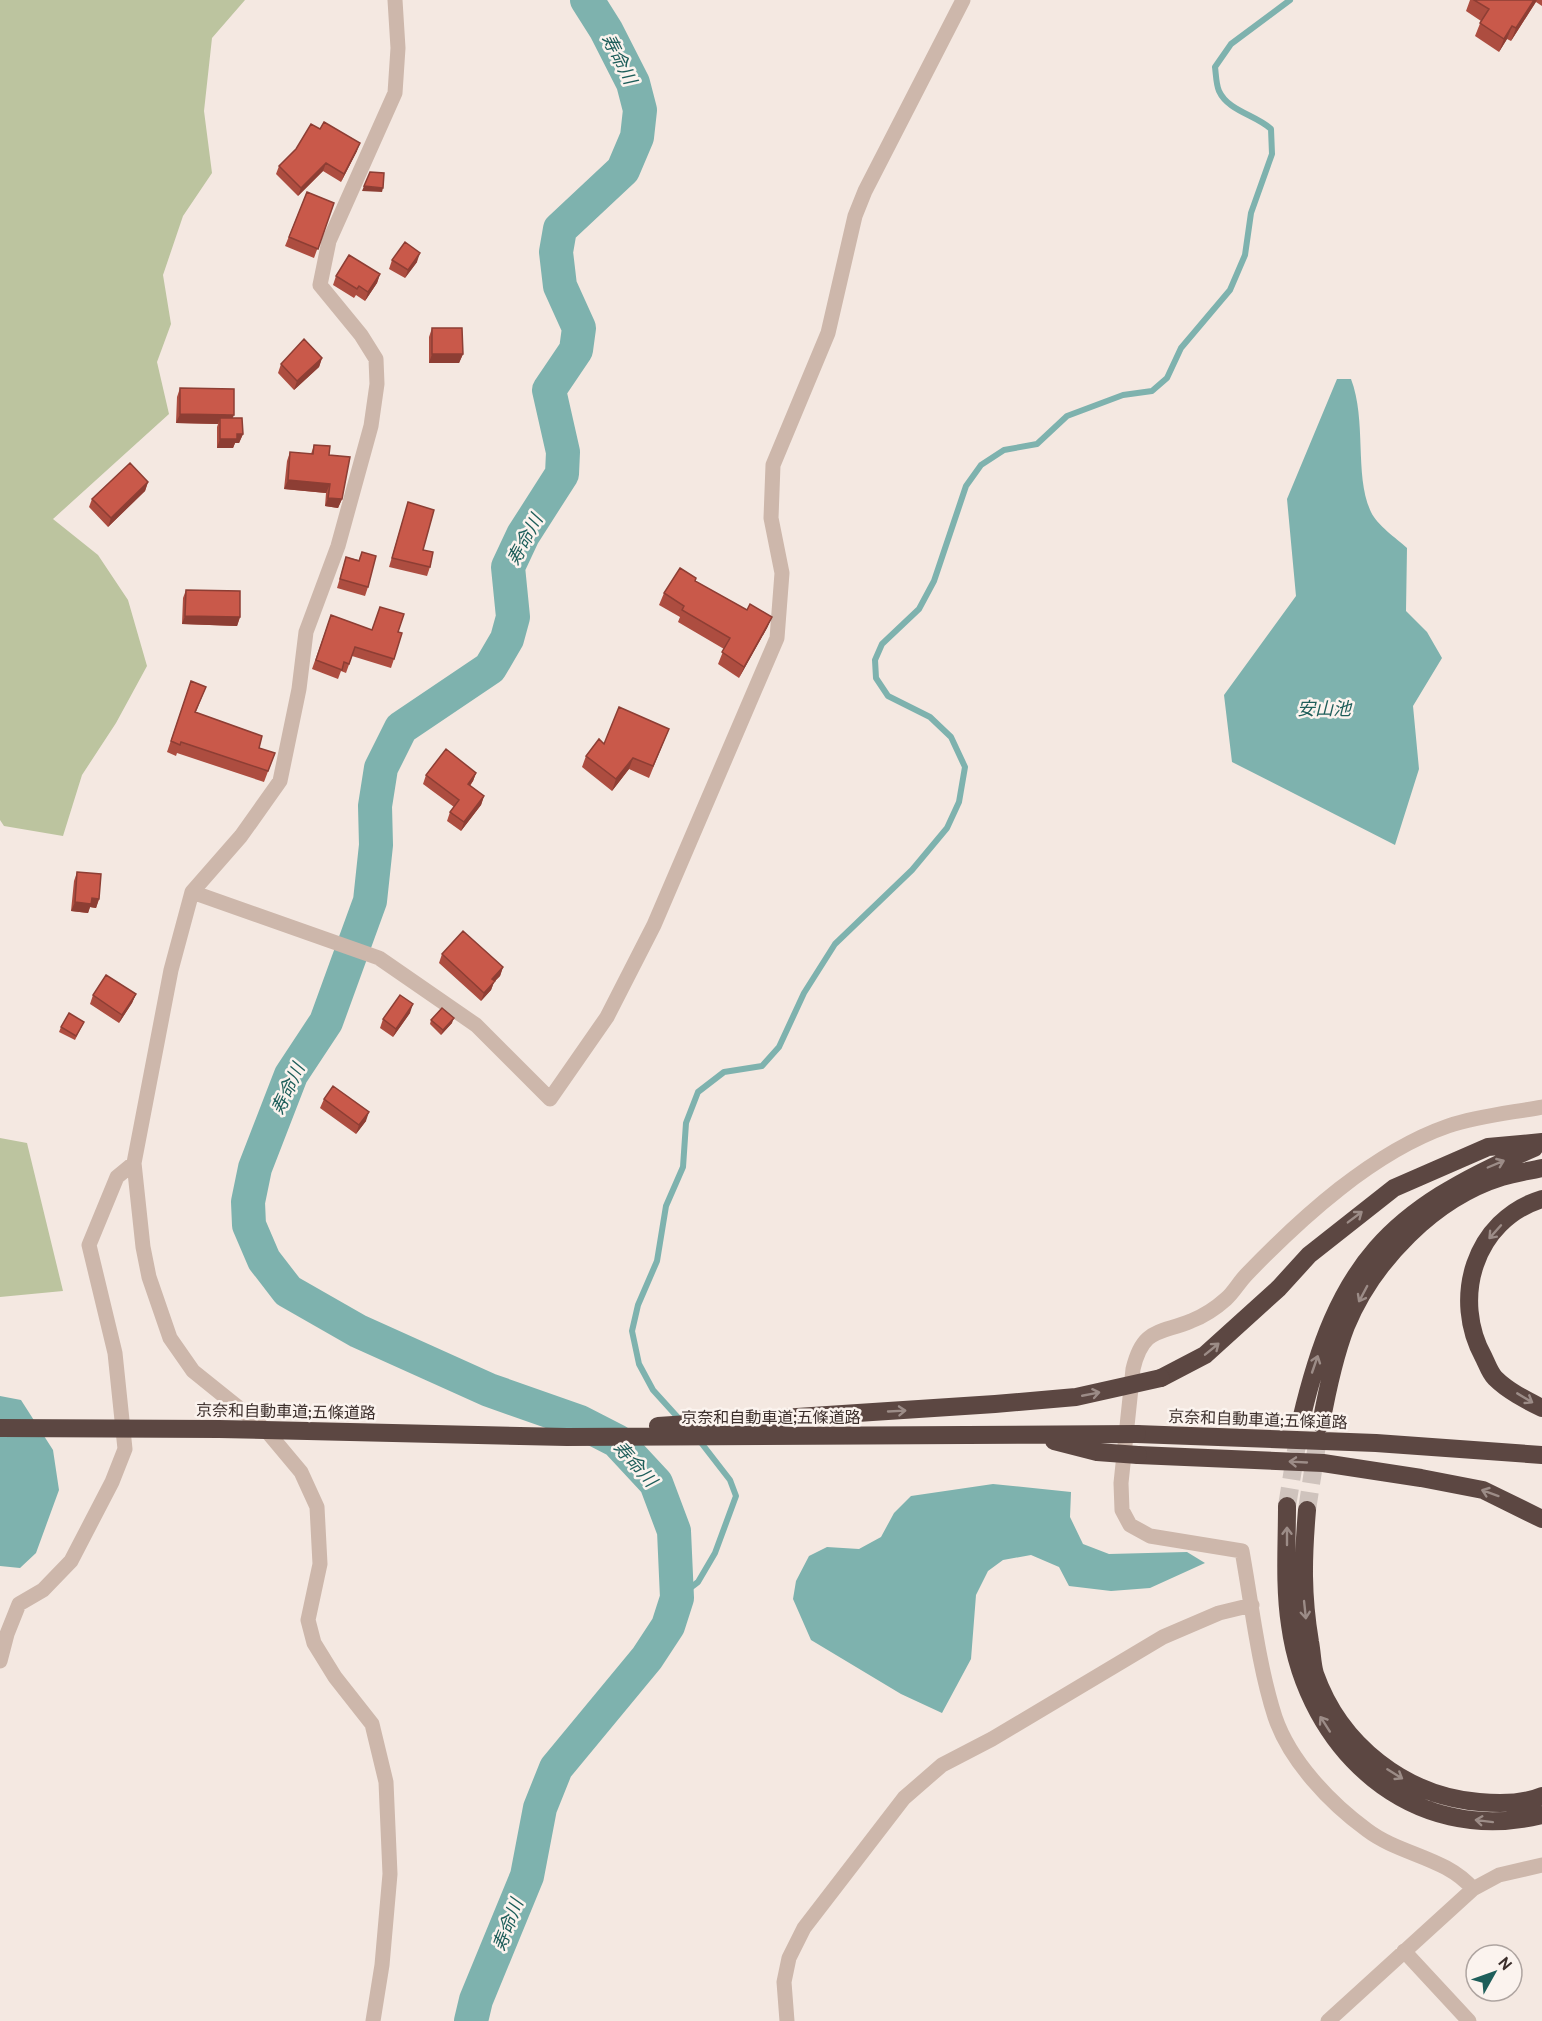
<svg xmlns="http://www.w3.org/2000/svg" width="1542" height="2021" font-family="Overpass,'Noto Sans JP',sans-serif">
<rect width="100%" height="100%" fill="#f4e8e1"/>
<path fill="#bcc49f" d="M0 0H245L212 38 204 111 212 173 183 216 163 275 171 324 157 362 169 414 53 519 98 555 128 600 147 666 116 723 82 775 63 836 4 826 0 820Z
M0 1138 27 1143 63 1291 0 1297Z"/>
<path fill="#7eb2ae" d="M1337 379H1351C1367 421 1354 476 1371 512 1377 525 1396 538 1407 548L1406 611 1427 632 1442 658 1413 706 1419 769 1395 845 1232 762 1224 695 1296 596 1287 499Z
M0 1396 21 1400 53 1450 59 1490 36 1553 20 1568 0 1566Z
M993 1484 1071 1492 1070 1517 1083 1544 1109 1554 1187 1552 1205 1563 1150 1588 1111 1591 1069 1586 1059 1567 1031 1555 1003 1560 988 1571 976 1595 971 1659 942 1713 901 1694 811 1640 793 1599 796 1581 809 1556 827 1547 859 1549 881 1537 894 1513 911 1496Z"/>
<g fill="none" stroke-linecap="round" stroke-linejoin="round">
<path stroke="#7eb2ae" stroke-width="6" d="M682 1422 653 1390 639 1364 632 1331 638 1305 657 1261 666 1206 683 1167 686 1123 698 1092 724 1072 762 1066 779 1047 804 993 835 944 912 870 947 828 959 802 965 767 951 737 930 717 888 696 876 678 875 660 882 644 919 609 934 581 966 486 981 465 1004 450 1037 444 1067 416 1123 395 1152 391 1167 378 1181 348 1230 290 1245 255 1251 213 1272 154 1271 129C1256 115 1228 111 1219 91 1216 84 1216 74 1215 67L1231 44 1290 0
M677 1598 698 1582 715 1553 736 1496 730 1480 699 1440"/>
<path stroke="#7eb2ae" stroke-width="34" d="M471 2021 476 2000 527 1876 540 1808 556 1768 647 1658 668 1626 677 1598 674 1531 656 1483 617 1441 580 1422 489 1390 358 1331 288 1291 264 1260 249 1225 248 1202 255 1168 291 1075 326 1022 370 901 376 845 375 806 381 768 401 728 490 668 507 639 513 617 508 567 523 535 562 474 563 452 549 390 576 350 579 328 560 286 556 252 560 229 623 170 637 137 640 110 633 83 606 30 587 0"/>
<path stroke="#cfc3bd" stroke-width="18" stroke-dasharray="18 9" stroke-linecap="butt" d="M1287 1506 1301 1420
M1307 1510 1320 1425"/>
<path stroke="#cdb7ab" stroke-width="15" d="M192 892 379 958 476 1025 550 1099 607 1017 654 925 777 638 782 573 771 518 773 465 828 333 855 216 865 191 963 0
M1542 1107C1510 1113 1478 1116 1448 1126 1373 1152 1301 1218 1247 1274 1239 1282 1234 1292 1226 1299 1216 1308 1204 1316 1191 1321 1160 1334 1143 1327 1133 1369L1121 1483 1122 1510 1130 1525 1150 1536 1242 1551C1252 1606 1258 1664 1275 1717 1290 1761 1330 1803 1367 1830 1400 1855 1446 1857 1473 1889L1499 1875 1542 1865
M0 1661 7 1634 19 1604 43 1590 71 1561 112 1482 125 1449 115 1353 89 1245 117 1177 134 1163
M1404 1951 1469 2021
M373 2021 382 1965 390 1874 386 1782 372 1724 335 1677 314 1643 308 1620 320 1564 317 1507 301 1472 265 1429 193 1371 170 1338 149 1277 143 1247 134 1163 171 970 192 892 241 836 280 781 299 689 306 632 338 546 371 426 377 384 376 359 361 335 320 285 329 241 395 93 398 48 395 0
M787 2021 784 1982 789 1958 804 1928 904 1798 942 1765 992 1739 1163 1637 1219 1613 1252 1605
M1328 2021 1473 1889"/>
<path stroke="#5c4742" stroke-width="18" d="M1542 1199C1474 1220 1451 1299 1484 1358 1487 1364 1490 1373 1495 1378 1508 1391 1526 1400 1542 1408
M1161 1378 1205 1355 1279 1288 1309 1255 1394 1188 1488 1147 1542 1142
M1301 1420C1338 1263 1387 1211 1534 1148
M1321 1424C1327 1391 1334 1357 1346 1326 1373 1261 1434 1198 1502 1177 1515 1173 1529 1171 1542 1168
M1137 1434 1376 1443 1542 1455
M1138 1455 1323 1463 1421 1478 1483 1490 1542 1519
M1287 1506C1287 1545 1284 1586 1290 1625 1307 1750 1412 1847 1542 1815
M1307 1510C1303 1558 1302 1594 1310 1642 1312 1652 1312 1664 1315 1674 1340 1745 1405 1796 1479 1802 1499 1804 1523 1804 1542 1796"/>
<path stroke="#5c4742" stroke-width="18" d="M658 1426 995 1404 1076 1397 1161 1378
M0 1428 219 1429 567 1437 1137 1434
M1054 1441 1097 1452 1138 1455"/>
</g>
<path fill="#ad4d40" d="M1470 0H1542V6L1536 2 1511 41 1507 39 1499 52 1475 36 1481 21 1466 11Z
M296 149 357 151 341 182 323 171 298 196 276 174 279 166Z
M307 192 334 203 314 258 285 246Z
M392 260 417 262 405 278 389 269Z
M380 274 377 283 365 301 356 295 354 298 333 285 336 276Z
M432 328 463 354 459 363H429V337Z
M322 358 319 367 294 390 278 373 281 364Z
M180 388 232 418 243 434 239 443H235L233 448H217V427L218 424 176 423 177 397Z
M314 445 329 455 342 499 338 508 325 506 326 493 284 489 287 461 290 452 311 454Z
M148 482 145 491 108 527 89 507 92 499Z
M408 502 430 567 427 576 389 567Z
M362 552 368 587 365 596 337 588 346 557 359 560Z
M696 578 695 581 747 610 772 617 767 628 739 678 718 664 724 649 678 622 680 617 659 605 664 593Z
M186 590 240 617 237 626 182 624 183 598Z
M380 607 398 632 394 659 391 668 352 656 346 673 341 671 338 679 312 669 331 615 372 630Z
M191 681 206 687 196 712 259 748 275 753 264 782 177 753 176 756 167 752Z
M669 729 649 778 629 769 612 791 582 767 586 756 604 744Z
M476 773 473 781 470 786 484 796 481 805 461 831 447 821 450 812 454 807 423 784 426 775Z
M77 872 99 899 96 908 90 907 88 913 71 911 74 881Z
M442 954 503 967 500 976 494 982 491 990 481 1001 439 963Z
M136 994 132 1003 119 1023 90 1004 93 995Z
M410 1013 393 1037 380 1028 383 1019Z
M431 1020 452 1023 441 1035 430 1024Z
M84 1022 75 1040 59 1032 61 1027Z
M324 1099 366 1121 356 1134 320 1108Z"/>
<path fill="#8d3e34" d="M1534 0H1537L1511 41 1516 28Z
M1512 26 1507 39 1499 52 1504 39Z
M360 143 357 151 341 182 344 174Z
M326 163 323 171 298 196 301 188Z
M364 186 383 188 382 192 362 191Z
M420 253 417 262 405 278 408 270Z
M380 274 377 283 365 301 368 292Z
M432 354H463L459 363H429Z
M322 358 319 367 294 390 297 381Z
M180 414 234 415 230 424 220 418 218 424 176 423Z
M237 434H243L239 443H235L233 448H217L220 439Z
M288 480 330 484 326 493 284 489Z
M148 482 145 491 108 527 111 518Z
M328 498 342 499 338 508 325 506Z
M185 616 240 617 237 626 182 624Z
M772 617 767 628 739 678 744 667Z
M633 758 629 769 612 791 616 779Z
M476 773 473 781 464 793 468 784Z
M484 796 481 805 461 831 464 822Z
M92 898 99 899 96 908 90 907 88 913 71 911 75 902Z
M503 967 500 976 494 982 491 990 481 1001 484 993 492 979Z
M136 994 132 1003 119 1023 122 1015Z
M413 1004 410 1013 393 1037 396 1029Z
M454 1018 452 1023 441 1035 443 1030Z
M369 1112 366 1121 356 1134 359 1125Z"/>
<path fill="#c9594a" stroke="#8d3e34" stroke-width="1.5" d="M1474 0H1534L1516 28 1512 26 1504 39 1480 23 1489 9Z
M324 122 360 143 344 174 326 163 301 188 279 166 296 149 311 124 320 129Z
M370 172 384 173 383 188 364 186Z
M307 192 334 203 318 249 289 237Z
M405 242 420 253 408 270 392 260Z
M349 255 380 274 368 292 359 286 357 289 336 276Z
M432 328H462L463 354H432Z
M304 339 322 358 297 381 281 364Z
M180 388 234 389V415L180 414Z
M220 418H242L243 434H237V439H220Z
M314 445 330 446 329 455 350 457 342 499 328 498 330 484 288 480 290 452 313 454Z
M130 463 148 482 111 518 92 499Z
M408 502 434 510 423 550 433 552 430 567 392 558Z
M362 552 376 556 368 587 340 579 346 557 359 561Z
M680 568 696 578 695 581 747 610 750 604 772 617 744 667 722 652 730 638 682 610 684 606 664 593Z
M186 590 240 591V617L185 616Z
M380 607 404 614 398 632 402 633 394 659 355 647 349 664 344 662 342 670 316 660 331 615 372 630Z
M191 681 206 687 195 712 262 736 259 748 275 753 268 771 181 742 180 745 171 741Z
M619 707 669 729 653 766 633 758 616 779 586 756 599 739 604 744Z
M446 749 476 773 468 784 484 796 464 822 450 812 459 800 426 775Z
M77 872 101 874 99 899 92 898 91 904 75 902Z
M463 931 503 967 492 979 495 981 484 993 442 954Z
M106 975 136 994 122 1015 93 995Z
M400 995 413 1004 396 1029 383 1019Z
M442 1008 454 1018 443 1030 431 1020Z
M69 1013 84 1022 76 1036 61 1027Z
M333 1086 369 1112 359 1125 324 1099Z"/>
<defs><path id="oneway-shaft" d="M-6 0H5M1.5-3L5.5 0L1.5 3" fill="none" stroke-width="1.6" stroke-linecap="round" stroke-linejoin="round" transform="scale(1.5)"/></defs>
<g stroke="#9c8c87">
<use href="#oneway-shaft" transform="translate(1496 1164) rotate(-23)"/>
<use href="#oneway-shaft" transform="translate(1355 1217) rotate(-37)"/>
<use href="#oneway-shaft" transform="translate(1495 1232) rotate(132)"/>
<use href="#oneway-shaft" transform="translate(1363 1294) rotate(118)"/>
<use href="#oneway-shaft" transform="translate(1212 1349) rotate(-39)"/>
<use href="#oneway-shaft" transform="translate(1315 1364) rotate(-71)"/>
<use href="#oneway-shaft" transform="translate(1091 1394) rotate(-11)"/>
<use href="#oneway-shaft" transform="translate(1525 1398) rotate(31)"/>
<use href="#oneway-shaft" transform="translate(897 1411) rotate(-3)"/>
<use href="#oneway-shaft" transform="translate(1298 1462) rotate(-177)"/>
<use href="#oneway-shaft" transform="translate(1490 1493) rotate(-160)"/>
<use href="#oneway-shaft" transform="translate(1287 1536) rotate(-90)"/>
<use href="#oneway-shaft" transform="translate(1305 1610) rotate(84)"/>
<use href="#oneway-shaft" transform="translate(1325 1724) rotate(-123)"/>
<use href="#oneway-shaft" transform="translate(1395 1774) rotate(32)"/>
<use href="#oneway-shaft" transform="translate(1484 1821) rotate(-173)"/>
</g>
<g text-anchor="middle" stroke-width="5" stroke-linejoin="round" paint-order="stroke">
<g font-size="16" fill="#3b2e2b" stroke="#fbf3ee">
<text transform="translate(286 1411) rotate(1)" y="6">京奈和自動車道;五條道路</text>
<text x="771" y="1423">京奈和自動車道;五條道路</text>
<text transform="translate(1258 1419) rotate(2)" y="6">京奈和自動車道;五條道路</text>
</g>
<g font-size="18" font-style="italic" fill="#1e5e5a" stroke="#fbf3ee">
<text transform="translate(619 59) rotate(63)" y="6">寿命川</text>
<text transform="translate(525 540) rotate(-62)" y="6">寿命川</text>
<text x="1324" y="715">安山池</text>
<text transform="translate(288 1089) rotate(-65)" y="6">寿命川</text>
<text transform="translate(635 1464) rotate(48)" y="6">寿命川</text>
<text transform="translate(508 1925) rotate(-69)" y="6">寿命川</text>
</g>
</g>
<g transform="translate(1494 1973) rotate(50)"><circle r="28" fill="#fbf3ee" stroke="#aea4a0" stroke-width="1.5"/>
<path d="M0-4.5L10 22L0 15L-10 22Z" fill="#1e5e5a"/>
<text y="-9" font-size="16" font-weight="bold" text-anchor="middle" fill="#3b2e2b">N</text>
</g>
</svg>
